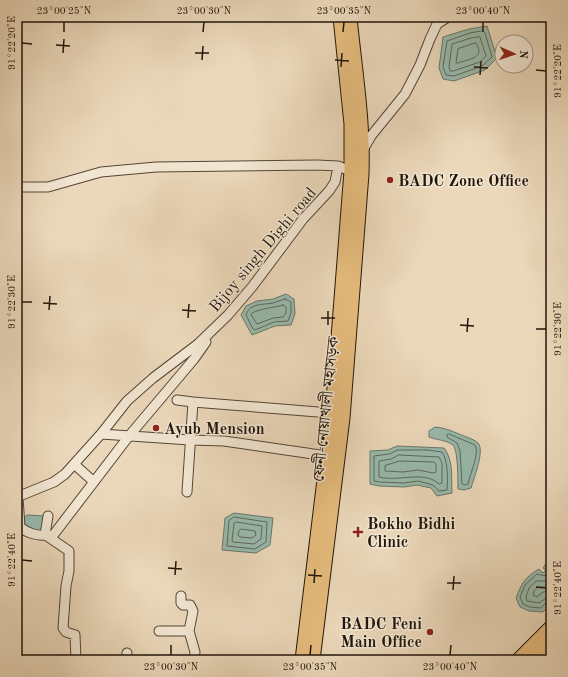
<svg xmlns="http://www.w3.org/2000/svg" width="568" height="677" font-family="'Old Standard TT','Noto Serif Bengali',serif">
<rect width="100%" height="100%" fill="#ebd8ba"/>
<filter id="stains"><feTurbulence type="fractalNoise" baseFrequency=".005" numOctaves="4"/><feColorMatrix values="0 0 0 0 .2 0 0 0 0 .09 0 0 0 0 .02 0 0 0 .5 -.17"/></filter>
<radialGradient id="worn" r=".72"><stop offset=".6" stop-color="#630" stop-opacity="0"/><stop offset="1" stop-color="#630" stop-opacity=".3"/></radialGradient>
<path fill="#98baad" stroke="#68786c" d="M487 26 497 58 485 70 454 81 443 79 439 68 443 37 469 29Z
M286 294 294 299 295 314 291 325 275 326 252 335 241 315 246 306 257 301 273 299Z
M435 427C446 428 454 432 464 436 469 438 475 440 478 443 485 450 474 478 471 488L464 490 458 489C458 480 458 450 453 445 446 440 437 440 429 437V431Z
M397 446 444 448C454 461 451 478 452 493L437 496 431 488 417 485 404 487 379 486 370 484V451L388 450Z
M234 513 273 518 270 545 256 553 222 550 225 518Z
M27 515 45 516 43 532 30 530 25 525 24 518Z
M551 556V604L543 612 529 611 520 607 516 598C522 583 525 577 539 569L543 573 546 570 543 568Z"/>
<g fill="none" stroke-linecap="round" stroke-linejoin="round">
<path stroke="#5c685c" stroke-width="1" d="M483 31 485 33 492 57 482 66 454 76 446 75 443 67 447 41 470 33Z
M480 37 486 56 480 62 453 71H450L449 67 452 44 471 38Z
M476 43C486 58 469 59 458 63H456L458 49Z
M285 299 291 302V313L288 321 274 322 255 330 253 329 246 315C250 303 262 305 273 303 277 302 281 300 285 299Z
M283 305 286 307V313L283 317 273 318 257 324 251 315 252 313C262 308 273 308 283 305Z
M449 434 475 445C480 452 470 474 468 484L465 485 462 484 460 451 457 443 447 437V435Z
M398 450H428L442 452C448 460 448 480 447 490L439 491 433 485 418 481 404 483 380 482 374 481V456L389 454Z
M399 455 439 457 442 463V483L439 484C424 470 399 482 379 477V461L391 459Z
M400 461 434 462 436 464V472L433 473 418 470 403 472 385 471V466Z
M234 517 267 522 266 542 255 549 227 546 229 521Z
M236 522 262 526 261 539 254 544 233 542 232 540 234 524Z
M241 529 255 531 256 535 252 538 240 537 238 535 239 531Z
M551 563 549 567V572C545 578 543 575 537 574L525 585 520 597 523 604 530 607 541 608 547 602H551
M551 578 545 581H536L529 588 526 597 527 601 539 603 546 598 551 597
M551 585 546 587H538L534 591 533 595 537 597 543 592 551 591"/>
<defs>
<path id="minor" d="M363 150 371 136 405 94 420 65 430 39 437 24 448 17
M17 187H48L101 172 156 167 317 165 338 166 351 171 353 169
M177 400 193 402 187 492
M193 402 318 412
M101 434 190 440 224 441 327 456
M74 464 94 482
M17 497 54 482 65 474 101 434 127 401 153 378 198 344 228 315 252 287 303 219 329 191 335 182 338 166
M18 497 20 527C27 533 37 536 45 535L48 516
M47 536 69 551V571L66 586 63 628 66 632 75 635 76 660
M51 538 129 436 194 359 206 342
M181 596V603L183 605H190L193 611 189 631 195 652 194 660
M159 631H189
M126 660 127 653"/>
<path id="highway" d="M550 17 551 18
M302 660 332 414 351 171V124L340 17
M313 660 343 418 362 174C364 121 355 69 350 17
M518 660 551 627
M534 660 551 643"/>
</defs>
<use href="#minor" stroke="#544637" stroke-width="11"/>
<use href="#highway" stroke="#21150b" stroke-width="15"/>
<use href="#minor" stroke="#f2e6d2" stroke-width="9"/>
<use href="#highway" stroke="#e6bc7d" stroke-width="13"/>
</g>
<path fill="none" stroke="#21150b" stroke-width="1.5" d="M64 32V22M203 32 204 22M343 32 344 22M483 32V22M22 43 32 44M56 45 70 46M63 53 64 39M195 53H209M202 60 203 46M335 60 349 61M341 67 342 53M474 67 488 68M536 70 546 71M480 75 481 61M22 302H32M43 303 57 304M49 310 50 296M182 310 196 311M188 318 189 304M321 318H335M328 325V311M460 325 474 326M536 329H546M467 332 468 318M22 560 32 561M168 568 182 569M175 575 176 561M308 575 322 576M314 583 315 569M447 583H461M536 587 546 588M453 590 454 576M171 655V645M310 655 311 645M450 655 451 645"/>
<g fill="#8f2418" stroke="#f2e6d2" stroke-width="1.5">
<circle cx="390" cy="180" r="4"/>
<circle cx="156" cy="428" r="4"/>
<path d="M356 526h4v4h4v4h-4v4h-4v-4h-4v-4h4z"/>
<circle cx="430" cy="632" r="4"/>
</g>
<g text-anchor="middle" stroke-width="3" stroke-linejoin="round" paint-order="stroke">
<g font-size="16" font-weight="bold" fill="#21150b" stroke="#f2e6d2" text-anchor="start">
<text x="398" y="186">BADC Zone Office</text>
<text x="164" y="434">Ayub Mension</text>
<text x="367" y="529">Bokho Bidhi<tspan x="367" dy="18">Clinic</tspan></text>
<text x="422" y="629" text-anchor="end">BADC Feni<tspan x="422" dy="18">Main Office</tspan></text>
</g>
<g font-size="16" fill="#21150b" stroke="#f2e6d2">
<text transform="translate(262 249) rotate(-50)" y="6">Bijoy singh Dighi road</text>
<text transform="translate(325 409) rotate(-84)" y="6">ফেনী-নোয়াখালী মহাসড়ক</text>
</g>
</g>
<rect width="568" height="677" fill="none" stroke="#ebd8ba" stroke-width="44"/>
<g transform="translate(514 54) rotate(93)"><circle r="19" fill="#f2e6d2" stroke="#9e9282"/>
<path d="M0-3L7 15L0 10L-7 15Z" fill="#8f2418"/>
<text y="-6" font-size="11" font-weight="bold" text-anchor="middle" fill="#21150b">N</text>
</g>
<rect x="22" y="22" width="524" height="633" fill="none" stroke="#21150b" stroke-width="1.5"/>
<g font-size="10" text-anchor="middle" fill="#21150b">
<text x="64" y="14">23°00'25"N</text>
<text x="204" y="14">23°00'30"N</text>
<text x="344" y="14">23°00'35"N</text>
<text x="483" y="14">23°00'40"N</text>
<text transform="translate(11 43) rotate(-90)" y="4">91°22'20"E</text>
<text transform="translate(557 71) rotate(-90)" y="4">91°22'20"E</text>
<text transform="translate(11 302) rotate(-90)" y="4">91°22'30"E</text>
<text transform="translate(557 329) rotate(-90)" y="4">91°22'30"E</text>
<text transform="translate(11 560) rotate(-90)" y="4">91°22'40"E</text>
<text transform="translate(557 588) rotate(-90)" y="4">91°22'40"E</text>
<text x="171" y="670">23°00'30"N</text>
<text x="310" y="670">23°00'35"N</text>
<text x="450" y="670">23°00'40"N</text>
</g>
<rect width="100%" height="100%" filter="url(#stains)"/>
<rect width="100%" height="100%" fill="url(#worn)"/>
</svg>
